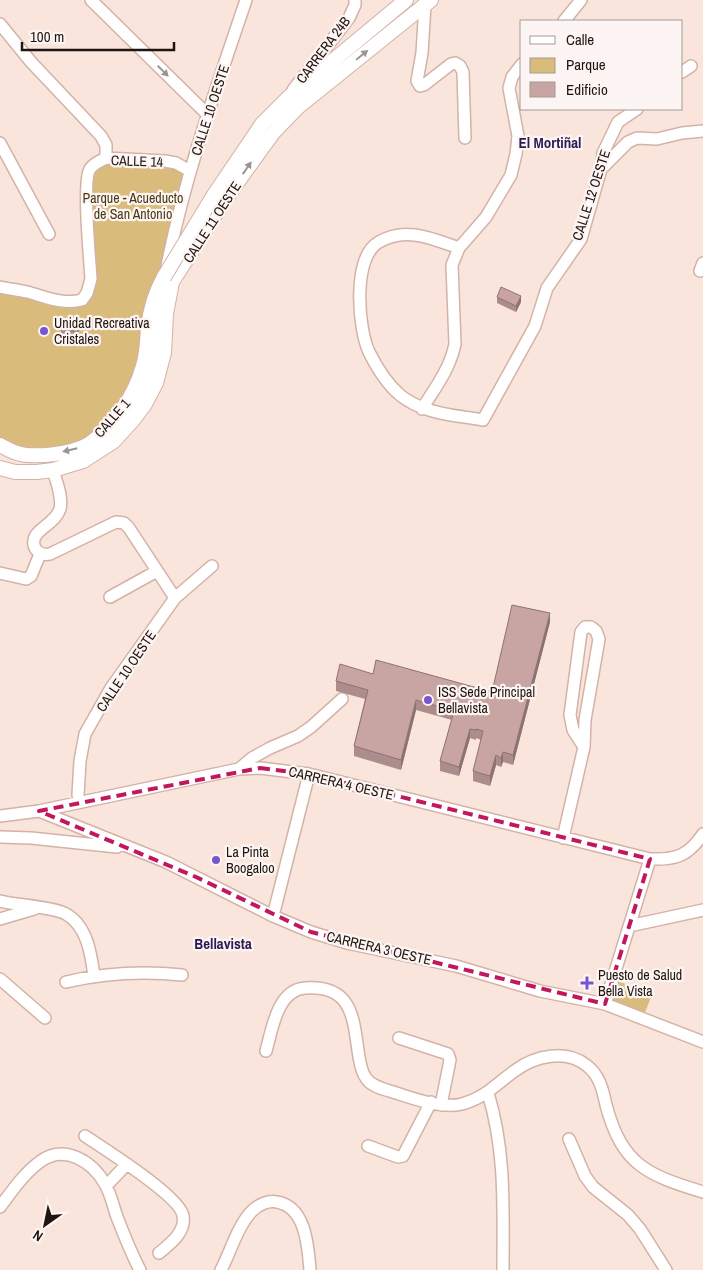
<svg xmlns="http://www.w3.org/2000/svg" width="703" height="1270" font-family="'Archivo Narrow',sans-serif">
<rect width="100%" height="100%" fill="#fae5dd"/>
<path fill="#d9bb7b" d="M118 158 190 171 143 366 104 430 51 454 0 445V287L61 301 87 293 90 169Z
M618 981 652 995 643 1017 609 1003Z"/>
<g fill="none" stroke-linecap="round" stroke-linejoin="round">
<defs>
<path id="minor" d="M91 0 208 115
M425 5 422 53 417 81 420 86 424 85 451 64 455 63 460 66 463 72 465 138
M564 21 581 0
M0 24 31 62 101 136 106 145V158
M682 72 691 66
M293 90 349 18 355 5V0
M0 143 49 234
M601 169 628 142 637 138 657 139 682 133 703 131
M459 248C433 239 406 226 379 242 352 257 358 328 369 352 377 368 387 384 400 395 423 414 455 415 483 420L535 326 547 288 581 239 601 169 603 153 618 122 637 109
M166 271C184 178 216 89 246 0
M700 271 703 263
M0 287C9 289 18 290 27 292 46 297 63 305 82 300L87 293 91 279C90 260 82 181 90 169 94 163 100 161 106 158L165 161 176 163 190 171
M422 409C435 388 450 369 455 344L452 265 459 248 486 217 511 175 516 154 518 136 509 88 512 77 522 64
M122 420C142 398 157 370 158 340 159 324 158 309 161 294
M53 470C56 481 63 497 60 509 56 521 43 526 36 535 29 546 39 557 50 554L116 522 124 523 129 528 175 598
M0 573 26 579 31 576 40 554
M110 597 157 571
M239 769 252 758 270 748 298 736 311 727 342 699
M78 795 80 761 85 734 111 688 175 598 212 566
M39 811 166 862 273 916 311 932 347 943 456 966 540 991 605 1004 703 1042
M0 816 39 811 239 769 260 768 309 774 650 859C676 860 688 856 703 834
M0 837 31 838 117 847
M563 838 584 747 585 720 599 639 596 631 591 627H585L581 632 570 715 573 730 584 747
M0 901C15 905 54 907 66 914 87 926 91 953 94 976
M273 916 309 774
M0 919 34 909
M629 926 703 910
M0 979 45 1018
M66 982C105 973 142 971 182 975
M605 1004 650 859
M399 1038 448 1054 450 1060 441 1105
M266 1051C272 1030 277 990 305 988 354 985 353 1019 359 1057 360 1063 362 1073 366 1078 371 1087 387 1090 396 1093 415 1099 442 1109 462 1104 485 1098 497 1083 516 1070 535 1056 566 1049 586 1065 599 1074 603 1090 606 1105 622 1165 647 1175 703 1192
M488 1093C506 1152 503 1209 503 1270
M85 1136C103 1148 181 1197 183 1216 186 1232 170 1244 159 1253
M569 1139 585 1176 593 1187 628 1215 640 1229 666 1270
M368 1146 398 1157 403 1156 431 1102
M106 1186 127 1164
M0 1207C12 1191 25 1172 41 1161 65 1144 93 1162 105 1184 111 1194 113 1206 117 1217 124 1235 131 1253 140 1270
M221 1270C230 1253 238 1225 252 1211 258 1205 268 1200 277 1202 306 1207 308 1246 310 1270"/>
<path id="major" d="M214 195 262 124 288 98 406 0
M0 445C4 447 9 450 14 452 32 459 73 454 89 444 114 427 135 395 143 366 147 354 147 341 148 328 150 310 155 293 164 277
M0 468 15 472H37L53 470 83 461 114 441 133 420 145 404 156 383 164 353 166 314 172 282 224 201 273 133 298 107 431 0"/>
</defs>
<use href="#minor" stroke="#d4b2a6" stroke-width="14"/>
<use href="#major" stroke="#d4b2a6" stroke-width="16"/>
<use href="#minor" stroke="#fff" stroke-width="11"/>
<use href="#major" stroke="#fff" stroke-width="14"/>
<defs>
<path id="major-bridge" d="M164 277 214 195"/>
</defs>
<use href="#major-bridge" stroke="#d4b2a6" stroke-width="16" stroke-linecap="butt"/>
<use href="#major-bridge" stroke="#fff" stroke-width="14"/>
</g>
<path fill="#ac8d8c" d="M497 297 521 302 516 312 497 303Z
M61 327 79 329 77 338 61 334Z
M550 622 513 765 503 762 501 767 496 765 490 786 473 781V771L481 740 476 738V740L470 738 459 776 440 771V761L452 720 416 710 401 770 354 756V746L365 699 336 691V681L373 674 492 692Z"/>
<path fill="#8c7372" d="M521 296V302L516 312V306Z
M79 323V329L77 338V332Z
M550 613V622L513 765V755Z
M416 700V710L401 770V760Z
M470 729V738L459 776V767Z
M503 752V762L501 767V758Z
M496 755V765L490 786V776Z"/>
<path fill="#c8a4a3" stroke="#8c7372" d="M501 287 521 296 516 306 497 297Z
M63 318 79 323 77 332 61 327Z
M512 605 550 613 513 755 503 752 501 758 496 755 490 776 473 771 483 731 476 729V730L470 729 459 767 440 761 454 711 416 700 401 760 354 746 368 690 336 681 340 664 373 674 376 660 492 692Z"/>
<defs><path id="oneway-solid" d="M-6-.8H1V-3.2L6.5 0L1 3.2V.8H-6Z" transform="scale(1.25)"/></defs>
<g fill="#9a9593">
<use href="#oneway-solid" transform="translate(362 55) rotate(-39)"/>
<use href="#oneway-solid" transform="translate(163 71) rotate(45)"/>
<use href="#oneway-solid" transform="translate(247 168) rotate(-55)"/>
<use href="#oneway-solid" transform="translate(70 450) rotate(167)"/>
</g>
<path fill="none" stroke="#c2185b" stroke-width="4" stroke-dasharray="10 6" stroke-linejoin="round" d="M260 768 309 774 650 859 605 1004 311 932 196 877 39 811Z"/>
<g fill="#7655ce" stroke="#fdf5f3" stroke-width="2">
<circle cx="44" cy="331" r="5"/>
<circle cx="428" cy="700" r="5"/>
<circle cx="216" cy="860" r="5"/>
<path d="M584.5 975.5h5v5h5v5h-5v5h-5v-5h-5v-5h5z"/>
</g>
<g text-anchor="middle" stroke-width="4.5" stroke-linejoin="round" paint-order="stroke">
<g font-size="14" fill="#1f140f" stroke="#fdf5f3">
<text transform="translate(323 50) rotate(-53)" y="5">CARRERA 24B</text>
<text transform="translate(210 110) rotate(-72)" y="5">CALLE 10 OESTE</text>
<text transform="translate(137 161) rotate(2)" y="5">CALLE 14</text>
<text transform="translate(591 195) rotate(-72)" y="5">CALLE 12 OESTE</text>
<text transform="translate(212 222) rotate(-57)" y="5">CALLE 11 OESTE</text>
<text transform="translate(112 418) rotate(-49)" y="5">CALLE 1</text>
<text transform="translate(126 671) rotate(-56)" y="5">CALLE 10 OESTE</text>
<text transform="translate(341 783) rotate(13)" y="5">CARRERA 4 OESTE</text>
<text transform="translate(379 948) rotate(13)" y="5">CARRERA 3 OESTE</text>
</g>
<g font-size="14" fill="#493913" stroke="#fdf5f3">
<text x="133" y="203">Parque - Acueducto<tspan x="133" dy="16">de San Antonio</tspan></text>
</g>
<g font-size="14" fill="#1f140f" stroke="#fdf5f3" text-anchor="start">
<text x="54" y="328">Unidad Recreativa<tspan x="54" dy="16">Cristales</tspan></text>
<text x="438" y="697">ISS Sede Principal<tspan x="438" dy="16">Bellavista</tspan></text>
<text x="226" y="857">La Pinta<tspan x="226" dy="16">Boogaloo</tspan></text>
<text x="598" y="980">Puesto de Salud<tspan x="598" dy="16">Bella Vista</tspan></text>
</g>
<g font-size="15" font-weight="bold" fill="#2c1b55" stroke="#fdf5f3">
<text x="550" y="148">El Mortiñal</text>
<text x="223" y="949">Bellavista</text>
</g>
</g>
<rect x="520" y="20" width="162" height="90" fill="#fdf5f3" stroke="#a49b98"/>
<rect x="530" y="36" width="25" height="8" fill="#ffffff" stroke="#a49b98"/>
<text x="566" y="45" font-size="15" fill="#1f140f">Calle</text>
<rect x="530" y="58" width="25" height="15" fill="#d9bb7b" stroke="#a49b98"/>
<text x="566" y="70" font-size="15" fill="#1f140f">Parque</text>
<rect x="530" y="82" width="25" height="15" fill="#c8a4a3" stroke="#a49b98"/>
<text x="566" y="95" font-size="15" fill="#1f140f">Edificio</text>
<g transform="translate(45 1225) rotate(213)" stroke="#fdf5f3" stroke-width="4" paint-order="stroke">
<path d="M0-4L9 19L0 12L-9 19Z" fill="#1f140f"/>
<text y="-8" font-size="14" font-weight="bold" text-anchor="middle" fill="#1f140f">N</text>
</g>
<path d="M22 42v8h152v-8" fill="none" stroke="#1f140f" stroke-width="2.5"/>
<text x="30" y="42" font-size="15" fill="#1f140f" stroke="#fdf5f3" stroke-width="4" paint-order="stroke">100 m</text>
</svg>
